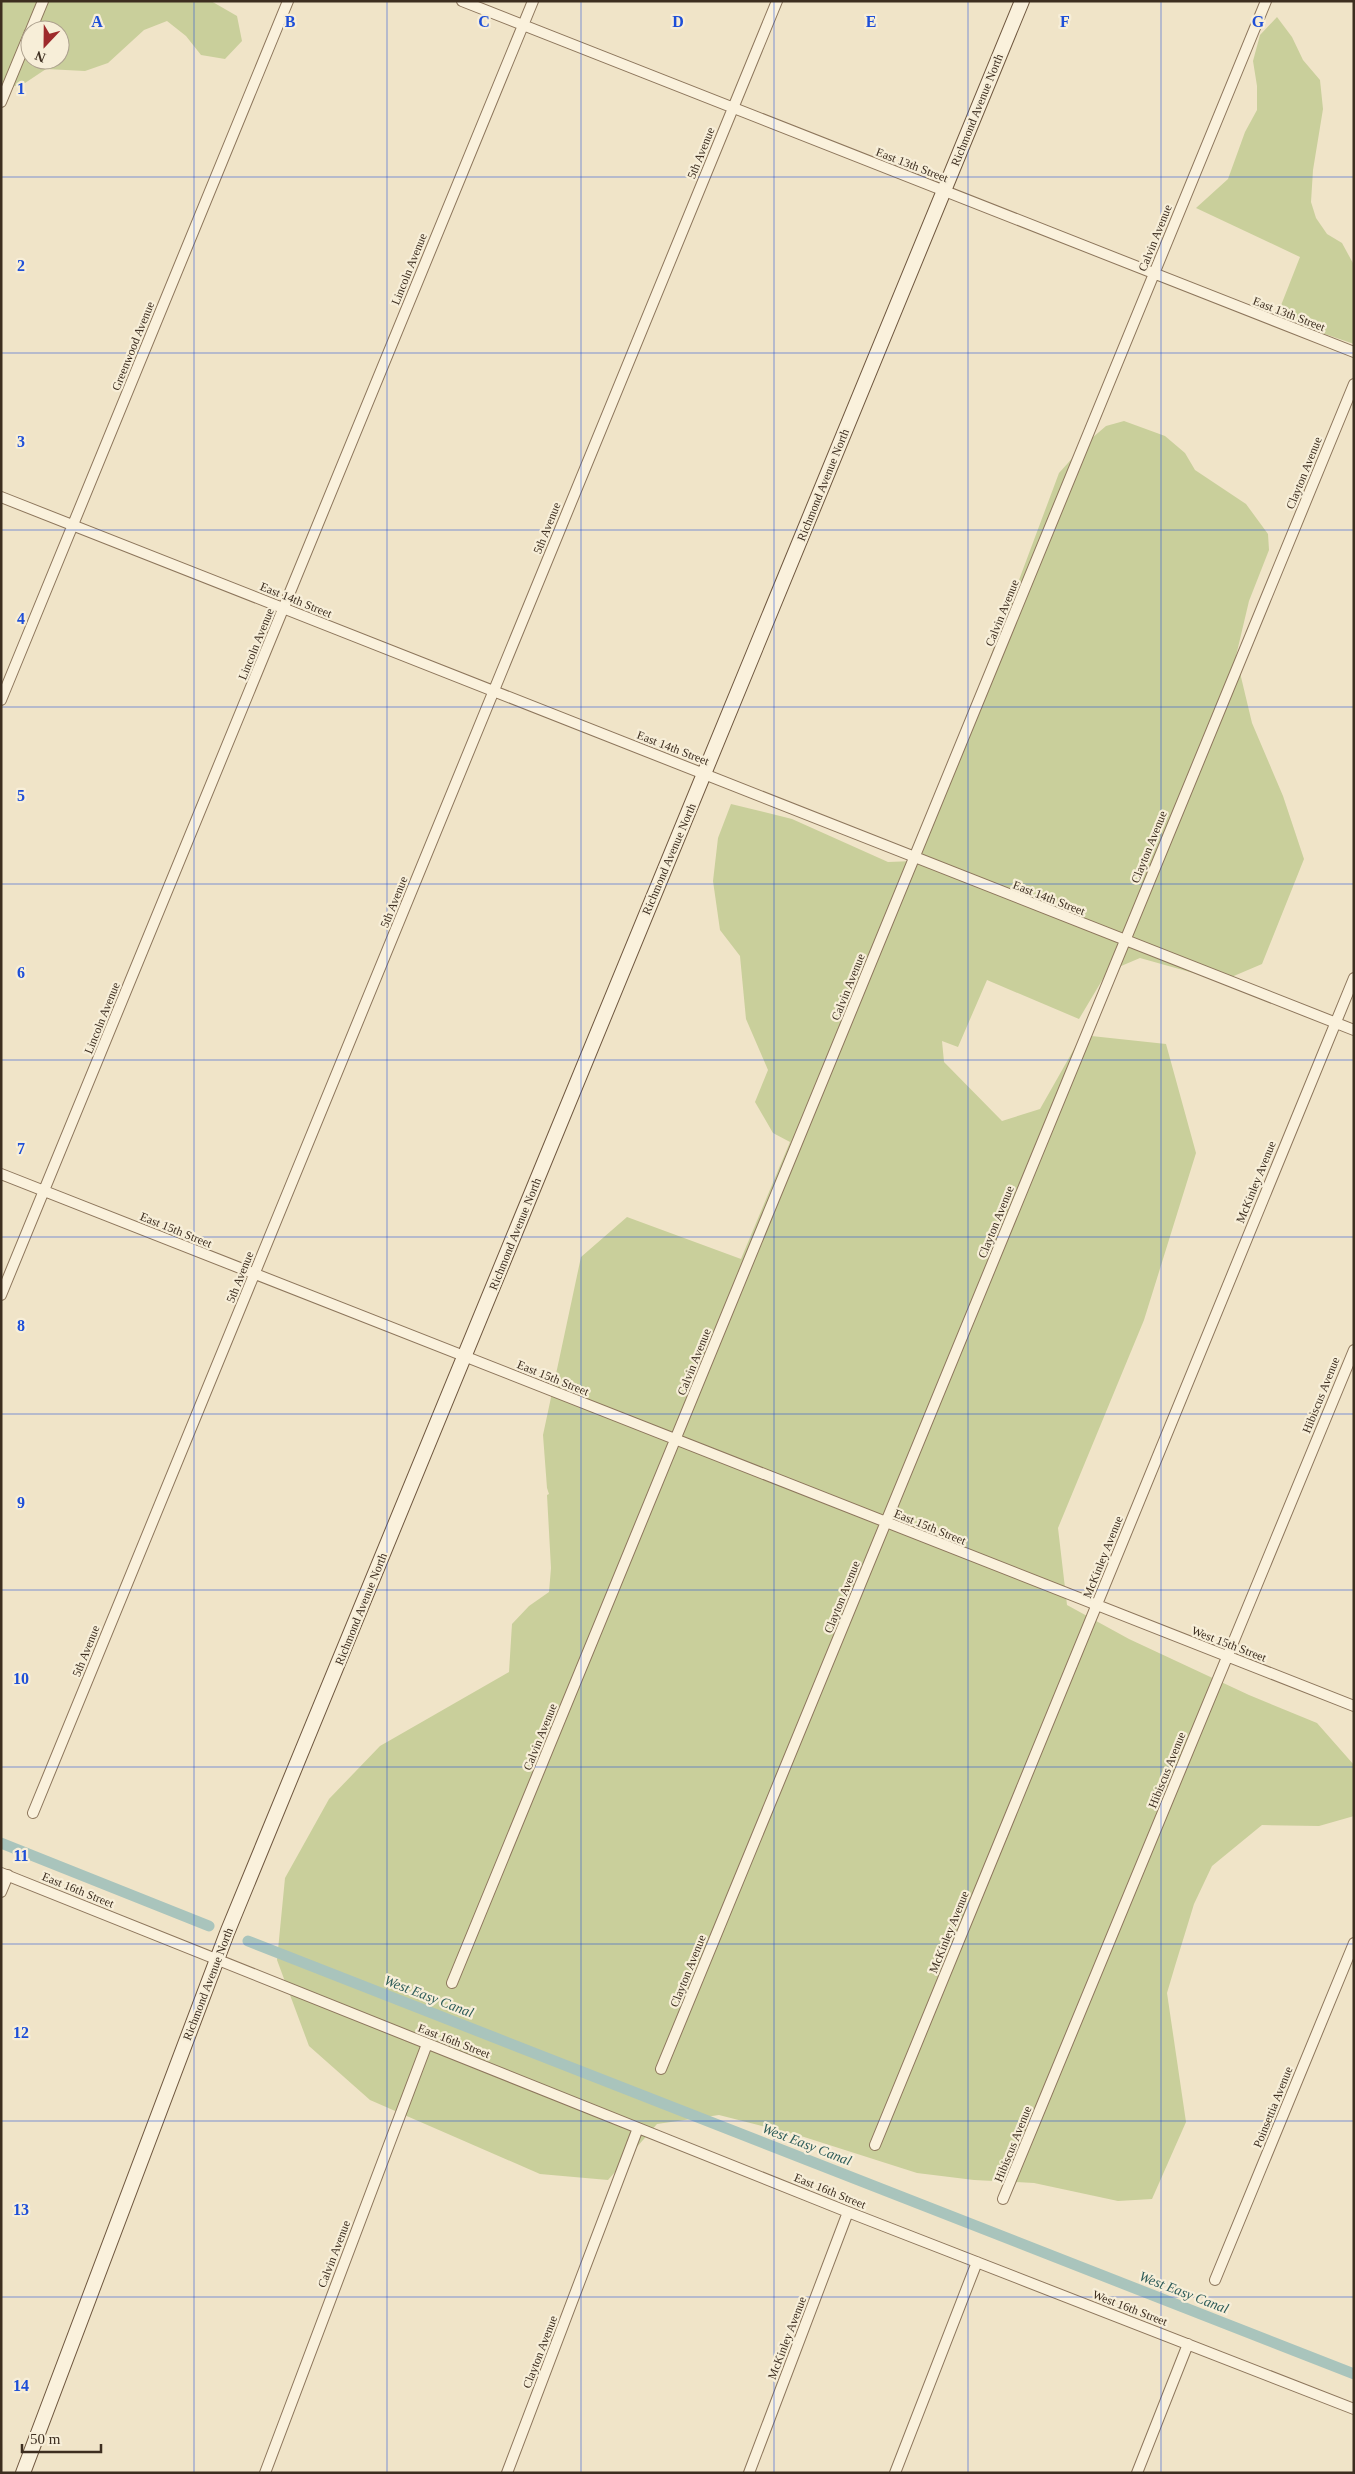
<svg xmlns="http://www.w3.org/2000/svg" width="1355" height="2474" font-family="'Times New Roman',serif">
<rect width="100%" height="100%" fill="#f0e4c8"/>
<path fill="#c9cf9b" fill-rule="evenodd" d="M1 1H211L237 16 242 41 225 59 201 55 186 36 167 21 144 30 108 63 85 71 46 69 25 83 1 90ZM30 30H60V60H30Z
M1277 17 1292 37 1303 60 1320 80 1323 109 1313 170 1311 202 1316 218 1327 234 1342 243 1354 265V344L1319 332 1278 313 1300 257 1196 208 1228 179 1245 132 1257 110V86L1253 61 1260 35Z
M1124 421 1165 436 1185 453 1195 470 1246 504 1268 534 1269 550 1249 601 1236 656 1252 723 1283 796 1304 859 1262 964 1222 981 1140 958 1107 972 1079 1019 987 980 958 1047 942 1041 944 1062 1002 1121 1040 1109 1082 1035 1166 1044 1196 1153 1144 1320 1058 1528 1067 1605 1129 1639 1249 1695 1317 1723 1354 1765V1816L1319 1826 1262 1825 1212 1866 1194 1904 1175 1966 1167 1993 1186 2122 1152 2199 1118 2201 1034 2183 974 2180 917 2173 801 2136 719 2115 657 2124 608 2180 540 2174 370 2100 309 2046 277 1960 285 1878 329 1799 380 1746 509 1672 512 1624 529 1606 549 1592 551 1568 547 1495 549 1494 547 1488 543 1435 581 1257 627 1217 741 1259 790 1142 773 1133 755 1102 768 1070 746 1019 740 956 720 930 713 881 718 838 731 804 792 819 888 862 914 861 1059 473 1085 444 1106 426Z"/>
<g fill="none" stroke-linecap="round" stroke-linejoin="round">
<path stroke="#a9c4bc" stroke-width="11" d="M1 1843 209 1926
M248 1941 1354 2374"/>
<defs>
<path id="street" d="M462 1 1354 352
M31 30 43 1
M1 102 30 32
M1 497 1354 1030
M1 700 288 1
M1 1174 1354 1706
M1 1295 533 1
M33 1813 777 1
M1 1873 848 2212 1354 2409
M1 1892 8 1875
M452 1983 1266 1
M661 2069 1354 384
M875 2145 1354 978
M1003 2199 1354 1350
M1215 2280 1354 1943
M265 2473 427 2044
M507 2473 638 2128
M749 2473 848 2212
M895 2473 977 2262
M1137 2473 1188 2344"/>
<path id="secondary" d="M23 2473 227 1933 1022 1"/>
</defs>
<use href="#street" stroke="#8d765c" stroke-width="12"/>
<use href="#secondary" stroke="#6f573f" stroke-width="16"/>
<use href="#street" stroke="#faf1dc" stroke-width="10"/>
<use href="#secondary" stroke="#faf1dc" stroke-width="14"/>
</g>
<path fill="none" stroke="#1d4ed8" stroke-width="1" stroke-opacity="0.55" d="M194 1V2473M387 1V2473M581 1V2473M774 1V2473M968 1V2473M1161 1V2473M1 177H1354M1 353H1354M1 530H1354M1 707H1354M1 884H1354M1 1060H1354M1 1237H1354M1 1414H1354M1 1590H1354M1 1767H1354M1 1944H1354M1 2121H1354M1 2297H1354"/>
<g text-anchor="middle" stroke-width="4.5" stroke-linejoin="round" paint-order="stroke">
<g font-size="12" fill="#3d2e20" stroke="#f7eed8">
<text transform="translate(977 110) rotate(-68)" y="4">Richmond Avenue North</text>
<text transform="translate(701 153) rotate(-68)" y="4">5th Avenue</text>
<text transform="translate(912 165) rotate(21)" y="4">East 13th Street</text>
<text transform="translate(1155 238) rotate(-68)" y="4">Calvin Avenue</text>
<text transform="translate(409 269) rotate(-68)" y="4">Lincoln Avenue</text>
<text transform="translate(1289 314) rotate(21)" y="4">East 13th Street</text>
<text transform="translate(133 346) rotate(-68)" y="4">Greenwood Avenue</text>
<text transform="translate(1304 473) rotate(-68)" y="4">Clayton Avenue</text>
<text transform="translate(823 485) rotate(-68)" y="4">Richmond Avenue North</text>
<text transform="translate(547 528) rotate(-68)" y="4">5th Avenue</text>
<text transform="translate(296 600) rotate(22)" y="4">East 14th Street</text>
<text transform="translate(1002 613) rotate(-68)" y="4">Calvin Avenue</text>
<text transform="translate(256 644) rotate(-68)" y="4">Lincoln Avenue</text>
<text transform="translate(673 748) rotate(21)" y="4">East 14th Street</text>
<text transform="translate(1149 847) rotate(-68)" y="4">Clayton Avenue</text>
<text transform="translate(669 859) rotate(-67)" y="4">Richmond Avenue North</text>
<text transform="translate(1049 898) rotate(21)" y="4">East 14th Street</text>
<text transform="translate(394 902) rotate(-68)" y="4">5th Avenue</text>
<text transform="translate(848 987) rotate(-68)" y="4">Calvin Avenue</text>
<text transform="translate(102 1018) rotate(-68)" y="4">Lincoln Avenue</text>
<text transform="translate(1256 1182) rotate(-68)" y="4">McKinley Avenue</text>
<text transform="translate(996 1222) rotate(-68)" y="4">Clayton Avenue</text>
<text transform="translate(176 1230) rotate(22)" y="4">East 15th Street</text>
<text transform="translate(515 1234) rotate(-68)" y="4">Richmond Avenue North</text>
<text transform="translate(240 1277) rotate(-68)" y="4">5th Avenue</text>
<text transform="translate(694 1362) rotate(-68)" y="4">Calvin Avenue</text>
<text transform="translate(553 1378) rotate(22)" y="4">East 15th Street</text>
<text transform="translate(1321 1395) rotate(-68)" y="4">Hibiscus Avenue</text>
<text transform="translate(930 1527) rotate(22)" y="4">East 15th Street</text>
<text transform="translate(1103 1557) rotate(-68)" y="4">McKinley Avenue</text>
<text transform="translate(842 1597) rotate(-68)" y="4">Clayton Avenue</text>
<text transform="translate(361 1609) rotate(-68)" y="4">Richmond Avenue North</text>
<text transform="translate(1229 1644) rotate(21)" y="4">West 15th Street</text>
<text transform="translate(86 1651) rotate(-68)" y="4">5th Avenue</text>
<text transform="translate(540 1737) rotate(-68)" y="4">Calvin Avenue</text>
<text transform="translate(1167 1770) rotate(-68)" y="4">Hibiscus Avenue</text>
<text transform="translate(78 1890) rotate(22)" y="4">East 16th Street</text>
<text transform="translate(949 1932) rotate(-68)" y="4">McKinley Avenue</text>
<text transform="translate(688 1971) rotate(-68)" y="4">Clayton Avenue</text>
<text transform="translate(208 1984) rotate(-69)" y="4">Richmond Avenue North</text>
<text transform="translate(454 2041) rotate(21)" y="4">East 16th Street</text>
<text transform="translate(1273 2107) rotate(-68)" y="4">Poinsettia Avenue</text>
<text transform="translate(1013 2144) rotate(-68)" y="4">Hibiscus Avenue</text>
<text transform="translate(830 2191) rotate(22)" y="4">East 16th Street</text>
<text transform="translate(334 2254) rotate(-69)" y="4">Calvin Avenue</text>
<text transform="translate(1130 2308) rotate(21)" y="4">West 16th Street</text>
<text transform="translate(787 2338) rotate(-69)" y="4">McKinley Avenue</text>
<text transform="translate(540 2352) rotate(-69)" y="4">Clayton Avenue</text>
</g>
<g font-size="14" font-style="italic" fill="#2f5d5a" stroke="#f7eed8">
<text transform="translate(429 1996) rotate(21)" y="5">West Easy Canal</text>
<text transform="translate(807 2144) rotate(21)" y="5">West Easy Canal</text>
<text transform="translate(1184 2292) rotate(21)" y="5">West Easy Canal</text>
</g>
</g>
<g font-size="16" text-anchor="middle" font-weight="bold" fill="#1d4ed8" stroke="#f7eed8" stroke-width="4.5" stroke-linejoin="round" paint-order="stroke">
<text x="97" y="27">A</text>
<text x="290" y="27">B</text>
<text x="484" y="27">C</text>
<text x="678" y="27">D</text>
<text x="871" y="27">E</text>
<text x="1065" y="27">F</text>
<text x="1258" y="27">G</text>
<text x="21" y="94">1</text>
<text x="21" y="271">2</text>
<text x="21" y="447">3</text>
<text x="21" y="624">4</text>
<text x="21" y="801">5</text>
<text x="21" y="978">6</text>
<text x="21" y="1154">7</text>
<text x="21" y="1331">8</text>
<text x="21" y="1508">9</text>
<text x="21" y="1684">10</text>
<text x="21" y="1861">11</text>
<text x="21" y="2038">12</text>
<text x="21" y="2215">13</text>
<text x="21" y="2391">14</text>
</g>
<rect width="1355" height="2474" fill="none" stroke="#3d2e20" stroke-width="5"/>
<g transform="translate(45 45) rotate(202)"><circle r="24" fill="#f7eed8" stroke="#ada18e"/>
<path d="M0-4L9 19L0 12L-9 19Z" fill="#9e2a2b"/>
<text y="-8" font-size="14" font-weight="bold" text-anchor="middle" fill="#3d2e20">N</text>
</g>
<path d="M22 2444v8h79v-8" fill="none" stroke="#3d2e20" stroke-width="2.5"/>
<text x="30" y="2444" font-size="15" fill="#3d2e20" stroke="#f7eed8" stroke-width="4" paint-order="stroke">50 m</text>
</svg>
